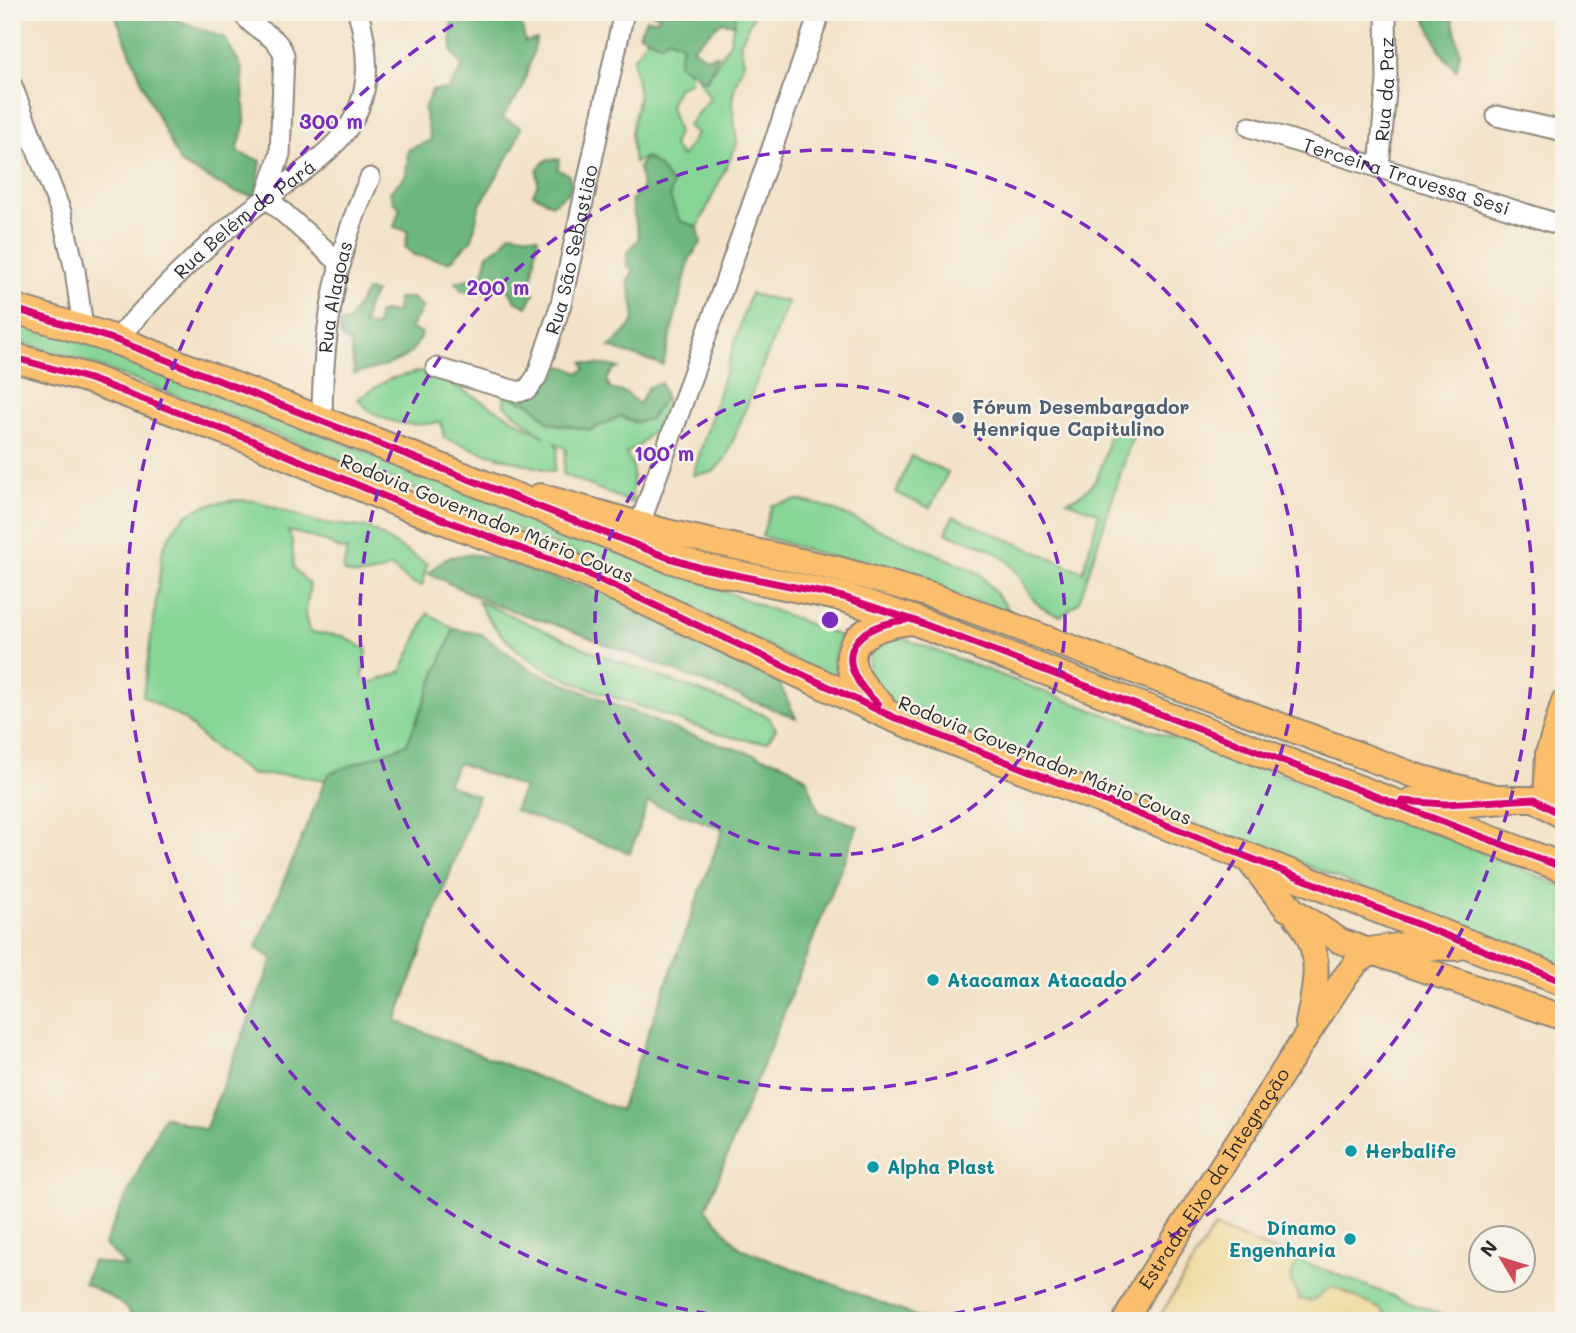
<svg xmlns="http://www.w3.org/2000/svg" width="1576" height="1333" font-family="Mali,sans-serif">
<rect width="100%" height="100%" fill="#f7f3e8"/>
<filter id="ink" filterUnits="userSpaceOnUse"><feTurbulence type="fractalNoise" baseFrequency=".0143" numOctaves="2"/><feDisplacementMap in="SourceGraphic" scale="14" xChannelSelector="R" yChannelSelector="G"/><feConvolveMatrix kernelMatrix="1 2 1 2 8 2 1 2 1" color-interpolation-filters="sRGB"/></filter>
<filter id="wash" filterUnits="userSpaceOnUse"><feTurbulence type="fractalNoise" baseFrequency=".00686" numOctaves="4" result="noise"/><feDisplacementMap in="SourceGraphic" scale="28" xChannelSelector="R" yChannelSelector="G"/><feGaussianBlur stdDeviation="1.57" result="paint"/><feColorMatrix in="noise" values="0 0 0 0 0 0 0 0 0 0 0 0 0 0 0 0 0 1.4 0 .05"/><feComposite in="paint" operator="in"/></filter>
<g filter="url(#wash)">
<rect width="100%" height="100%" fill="#f2e2c8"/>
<path fill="#87d696" stroke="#598060" stroke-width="2" d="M736 12 754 14 740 44 744 62 735 85 732 102 737 144 698 227 680 221 646 157 634 163 631 133 639 95 633 59 648 37 653 41 667 38 682 44 690 71V82L677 88 670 106 678 132 673 146 682 157 697 133 687 126 710 98 698 78 707 80 730 42Z
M750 294 788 302 726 458 713 472 693 475Z
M12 320 58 332 842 637C831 654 832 665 840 684L723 622 573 552 225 414 81 360 12 340Z
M421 371 448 382 545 437 504 405V395L531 404 550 423 591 430 621 416 635 423 650 419 665 397 670 411 659 432 650 433 639 446 626 453 633 466 632 503 563 474 566 449 554 442 558 448 554 472 485 453 444 438 441 422C410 428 378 424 358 399L389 379Z
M1113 423 1134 432 1079 602 1061 616C1023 605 1031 583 1006 560 990 546 965 540 946 533L953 516 1083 572 1099 513 1067 501C1107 487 1101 457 1113 423Z
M911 456 948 472 930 508 896 493Z
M237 500 256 501 316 522 369 528 427 564 422 586 410 582 391 567C374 574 361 579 343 571L347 549 342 550C327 541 304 534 288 531L292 540 294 568 310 585 305 616 310 632 343 636 367 650 362 677 370 683 401 672 428 613 454 629 407 744 325 780 295 775H252L208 743 186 721 143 696 163 549C180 510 197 505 237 500Z
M797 500 824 506 967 567 980 574 1011 612 762 536 772 505Z
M478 601 596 653 767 716 776 729 767 742C723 740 680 720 639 706 603 693 563 681 531 660 508 644 490 626 478 601Z
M892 634 1098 712 1371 806 1564 887V970L1303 864 896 707 867 676 871 651Z
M1298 1260 1459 1321H1392L1380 1309 1339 1289 1312 1301 1299 1299 1290 1278Z"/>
<path fill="#6db77f" stroke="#4c7155" stroke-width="2" fill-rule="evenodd" d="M114 12 167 16 225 38 242 68 245 122 237 152 261 161 256 196 235 192 181 164 150 101Z
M451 12H520L525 42 537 39 522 89 502 118 521 127 514 147 479 207 472 239 450 262 414 255 405 247 408 231 394 227 400 207 394 203 390 192 406 175 408 150 431 140 424 109 432 90H448L463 67 452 52Z
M650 12H736L734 24 722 22 692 48 706 57 718 55 706 81 678 64 682 44 667 38 662 44 639 34 646 19 656 20 660 16Z
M1423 12H1451L1460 52 1456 70 1441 53Z
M646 157 659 167 672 185 670 198 680 221 698 227 701 243 690 258 663 365 609 347C643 319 635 320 628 280L634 270 627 266V253L639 238 631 200 642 190 639 166Z
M559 159 558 170 568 174 572 185 568 193 552 204 533 194 538 184 537 170 546 160Z
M510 233 538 237 531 288 534 294 527 307 515 301 509 290 496 288V279L489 281 488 293 462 291 456 282 482 276 488 254 502 245Z
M366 291 375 292 367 307 364 324 377 328 378 314 386 311 397 314V298H412L423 307 410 329 422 333C413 363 382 367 354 374L351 344 340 336V323L348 322Z
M583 362C596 367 606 363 619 368L613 370 607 380 610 389 626 393 639 404 648 387 661 383 665 397 650 419 635 423 621 416 591 430 550 423 531 404 504 395 545 364 566 367 579 373 585 369Z
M467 554 491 557 565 582 610 590 779 683 796 718 562 627 492 604 428 573 446 558Z
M454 629 481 634 531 670 684 733 783 763 807 779 819 812 858 826 706 1209 740 1248 928 1321H134C128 1302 100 1292 84 1283L92 1261 127 1267 104 1244 164 1116 205 1130 273 959 256 948 328 774 407 744ZM458 763 524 788 514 810 630 853 648 802 723 829 620 1110 396 1021 478 796 447 784Z"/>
<path fill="#eeda9e" stroke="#8c8264" stroke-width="2" d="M1214 1227 1298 1260 1290 1278 1299 1299 1312 1301 1331 1287 1339 1289 1380 1309 1392 1321H1157Z"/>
</g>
<g filter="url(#ink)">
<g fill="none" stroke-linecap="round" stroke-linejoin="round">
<defs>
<g id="minor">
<path d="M243 12C252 31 277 33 284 55L280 154 266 197 341 264"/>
<path d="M12 86 61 212 75 270 83 328"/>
<path d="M1497 116 1564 131"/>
<path id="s1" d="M1250 127 1564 226"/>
<path id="s2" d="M1379 168 1387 80 1386 12"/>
<path id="s3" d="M116 340C153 298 190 260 233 224 313 157 393 137 358 12"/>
<path id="s4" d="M436 368 519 392 528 389 537 376 561 304 624 12"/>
<path id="s5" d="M322 422C322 340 335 253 370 178"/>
<path d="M640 524 820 12"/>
</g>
<g id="major">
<path d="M540 496 667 532 842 570 936 597 1419 777 1504 799H1535L1564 817"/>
<path d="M1546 803 1548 754 1564 701"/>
<path d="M1288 907 1340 941 1564 1018"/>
<path d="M1297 918C1324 950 1316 985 1308 1023"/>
<path id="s6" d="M1125 1321 1144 1286 1342 981 1357 962 1375 951"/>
</g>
<path id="highway" d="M12 308 116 340 669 558 702 568 843 597 913 620 1564 868
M12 357 90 379 251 440 405 505 586 573 893 717 1564 982
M879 704C829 660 849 627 910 620
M1412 802 1445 804 1504 799
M1250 859 1288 907
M1375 951 1420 945 1456 946"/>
</defs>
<use href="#minor" stroke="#8e867a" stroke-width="23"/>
<use href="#major" stroke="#8e867a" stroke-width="28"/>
<use href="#highway" stroke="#8e867a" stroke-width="32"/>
<use href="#minor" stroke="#fff" stroke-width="19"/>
<use href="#major" stroke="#fabe6d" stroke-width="24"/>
<use href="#highway" stroke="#fabe6d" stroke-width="28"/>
<defs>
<path id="cycleway" d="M12 308 116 340 669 558 702 568 843 597 913 620 1564 868
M12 357 90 379 251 440 405 505 586 573 893 717 1564 982
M878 704C832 663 846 627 906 620
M1402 801 1445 804 1535 799 1564 817"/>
</defs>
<use href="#cycleway" stroke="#f7f3e8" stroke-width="11"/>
<use href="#cycleway" stroke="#d6006c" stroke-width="7"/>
</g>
</g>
<g fill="none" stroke="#7b2cbf" stroke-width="3.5" stroke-dasharray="12 9">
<circle cx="830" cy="620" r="235"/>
<circle cx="830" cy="620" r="470"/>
<path d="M750 1320A705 705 0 0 1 472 13M1188 13A705 705 0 0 1 910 1320"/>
</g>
<circle fill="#5c6f8a" stroke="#f7f3e8" stroke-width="2.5" cx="958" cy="418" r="7"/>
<g fill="#0f9aa8" stroke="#f7f3e8" stroke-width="2.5">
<circle cx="933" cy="980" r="7"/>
<circle cx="1351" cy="1151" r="7"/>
<circle cx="873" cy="1167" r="7"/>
<circle cx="1350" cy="1239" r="7"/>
</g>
<g text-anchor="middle" stroke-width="5" stroke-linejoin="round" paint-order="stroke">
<g font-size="19" fill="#2b2b2b" stroke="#f7f3e8">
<text dy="7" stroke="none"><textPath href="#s2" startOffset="79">Rua da Paz</textPath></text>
<text dy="7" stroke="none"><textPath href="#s1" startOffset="164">Terceira Travessa Sesi</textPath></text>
<text dy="7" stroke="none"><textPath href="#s3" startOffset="177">Rua Belém do Pará</textPath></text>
<text dy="7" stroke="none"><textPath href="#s4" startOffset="243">Rua São Sebastião</textPath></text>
<text dy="7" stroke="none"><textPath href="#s5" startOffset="126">Rua Alagoas</textPath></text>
<text transform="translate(487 518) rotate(22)" y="7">Rodovia Governador Mário Covas</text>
<text transform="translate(1045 760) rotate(22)" y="7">Rodovia Governador Mário Covas</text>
<text dy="7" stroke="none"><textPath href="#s6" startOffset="168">Estrada Eixo da Integração</textPath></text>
</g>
<g font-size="19" font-weight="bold" fill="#4e5e75" stroke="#f7f3e8" text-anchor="start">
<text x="972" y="414">Fórum Desembargador<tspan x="972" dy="22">Henrique Capitulino</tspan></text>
</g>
<g font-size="19" font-weight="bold" fill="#0d838f" stroke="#f7f3e8" text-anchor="start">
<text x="947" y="987">Atacamax Atacado</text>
<text x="1365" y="1158">Herbalife</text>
<text x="887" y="1174">Alpha Plast</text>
<text x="1336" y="1235" text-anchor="end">Dínamo<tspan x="1336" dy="22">Engenharia</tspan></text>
</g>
</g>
<circle cx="830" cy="620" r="10" fill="#7b2cbf" stroke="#f7f3e8" stroke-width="3.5"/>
<g font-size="21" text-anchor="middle" font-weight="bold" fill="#7b2cbf" stroke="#f7f3e8" stroke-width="5" stroke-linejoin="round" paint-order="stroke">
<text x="331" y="129">300 m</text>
<text x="498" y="295">200 m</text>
<text x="664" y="461">100 m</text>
</g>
<rect width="1576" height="1333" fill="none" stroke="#f7f3e8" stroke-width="42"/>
<g transform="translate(1502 1259) rotate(308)"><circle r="33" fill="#f7f3e8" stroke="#a5a39c" stroke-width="2"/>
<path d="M0-5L12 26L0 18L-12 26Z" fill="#d1495b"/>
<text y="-10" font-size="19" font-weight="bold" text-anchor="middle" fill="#2b2b2b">N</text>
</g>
</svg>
